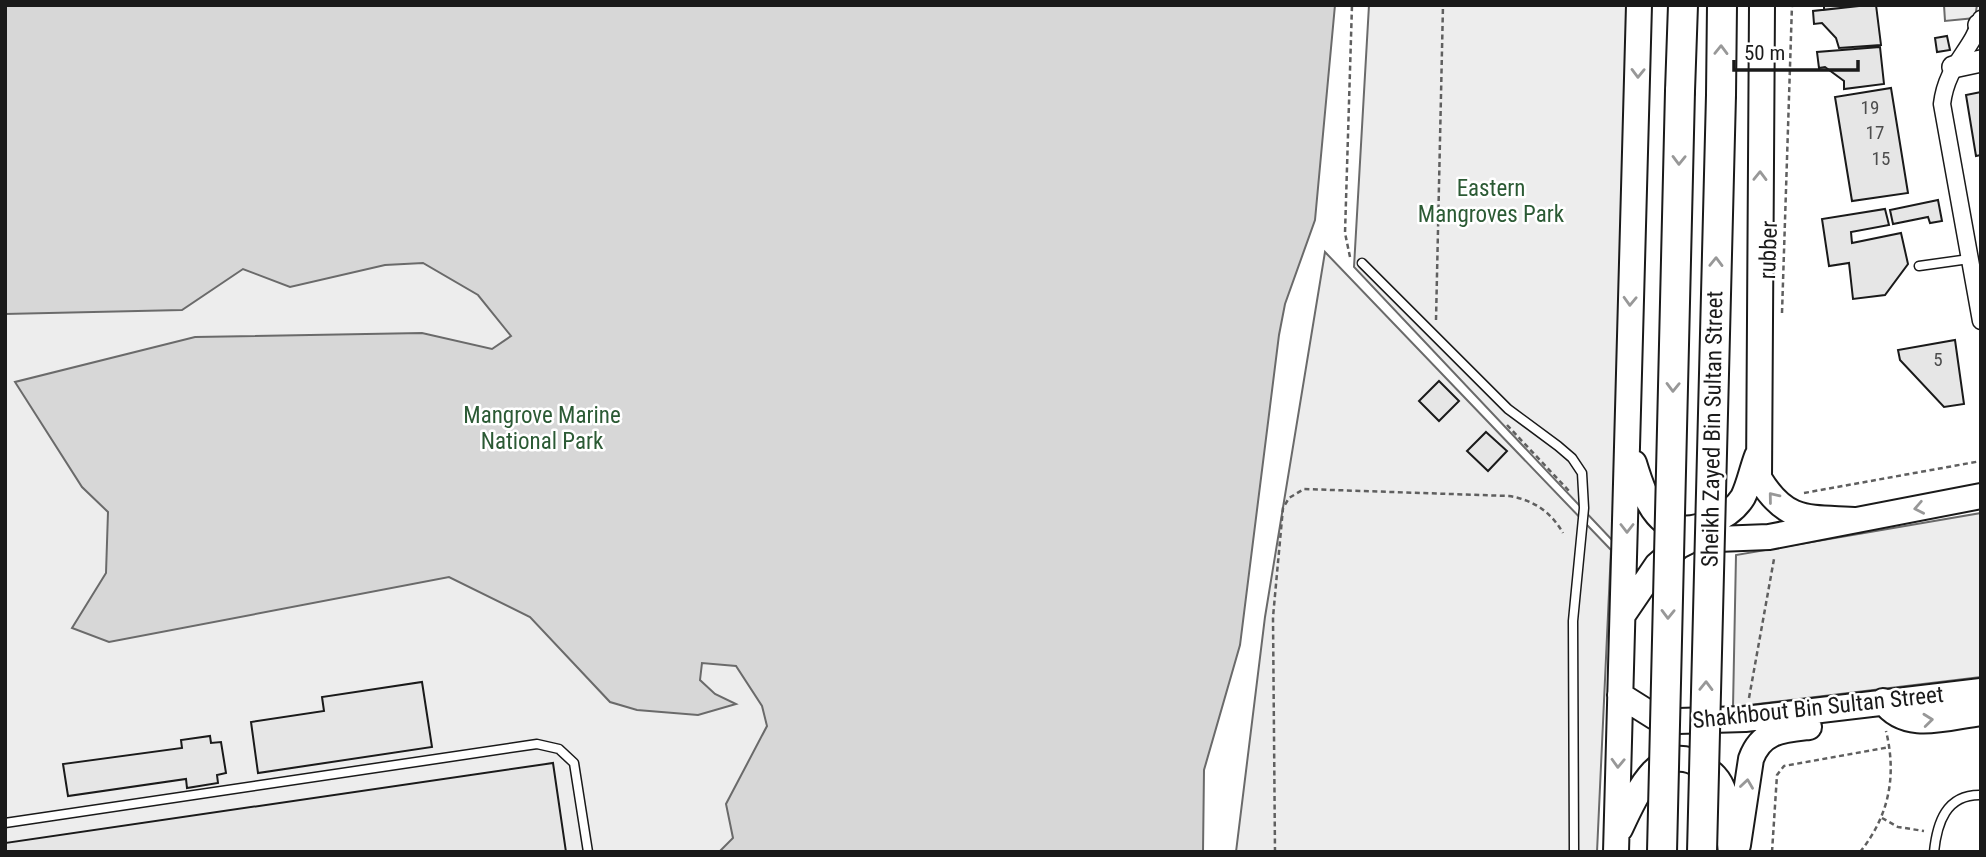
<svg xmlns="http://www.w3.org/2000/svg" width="1986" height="857" font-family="'Roboto Condensed',sans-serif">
<rect width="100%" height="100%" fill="#fff"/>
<path fill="#ededed" stroke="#6a6a6a" stroke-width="2" d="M5 5H1126L1031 852H5Z
M1369 5H1630L1613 541 1354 267Z
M1944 5H1977L1975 18 1945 21Z
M1325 252 1611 550 1597 852H1236L1265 617Z
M1981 513V677L1733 707 1736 555Z"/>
<path fill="#d7d7d7" stroke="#6a6a6a" stroke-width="2" d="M5 5H1335L1315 220 1285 304 1279 335 1240 645 1204 770 1203 852H719L733 838 726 804 767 726 762 706 736 666 702 663 700 680 715 694 736 704 698 715 637 710 610 702 530 617 449 577 109 642 72 628 106 573 108 512 82 487 15 382 195 337 422 333 492 349 511 336 478 295 423 263 385 265 290 287 243 269 182 310 5 314Z"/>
<path fill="#e6e6e6" stroke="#1a1a1a" stroke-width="2" d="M1824 5H1868L1824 10Z
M1868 5H1876L1881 45 1839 48 1836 38 1822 23 1814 24 1813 11Z
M1947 36 1950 50 1937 52 1935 38Z
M1880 47 1884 84 1844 89V81L1825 67 1819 68 1817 52Z
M1891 88 1908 193 1852 201 1835 97Z
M1981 92V155L1976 156 1966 95Z
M1938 200 1942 221 1930 223 1928 217 1893 224 1890 210Z
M1885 209 1889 225 1851 232 1852 243 1901 233 1908 264 1885 295 1853 299 1849 263 1829 266 1822 219Z
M1955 340 1964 404 1944 407 1900 360 1898 350Z
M1439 381 1459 401 1439 421 1419 401Z
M1486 432 1507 451 1488 471 1467 451Z
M422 682 432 747 258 773 251 722 324 711 322 697Z
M210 736 211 743 221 742 226 773 217 775 218 783 187 788 186 779 68 796 63 764 182 748 181 740Z
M553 763 566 852H5V843Z"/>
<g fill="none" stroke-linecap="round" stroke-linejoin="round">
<defs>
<path id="lane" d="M1362 263 1508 409 1558 446 1572 458 1582 473 1584 508 1573 621 1574 852
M1919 266 1969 259
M5 823 537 744 559 749 574 763 588 852
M1934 852C1937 823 1946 794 1981 795"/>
<path id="street" d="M1981 19C1972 52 1947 63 1942 104L1981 321"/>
<path id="secondary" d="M1979 25 1981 29
M1953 67 1981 61"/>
<path id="primary" d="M1762 5 1759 478C1787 524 1809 517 1858 520
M1634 463C1645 500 1660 544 1709 523 1722 518 1735 510 1743 497 1749 485 1752 469 1757 456
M1623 615 1657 565 1679 546 1691 540 1769 537 1981 496
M1620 695 1655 717 1678 721 1745 719 1981 691
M1883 701C1906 733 1947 717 1981 713
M1620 829C1634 800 1657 739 1700 765 1712 772 1720 779 1724 793 1729 811 1728 833 1731 852
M1738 845 1751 759C1761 731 1782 730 1809 727
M1616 852 1639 5"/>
<path id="highway" d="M1680 91 1683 5
M1721 95 1722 5"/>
</defs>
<use href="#lane" stroke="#1a1a1a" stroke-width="11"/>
<use href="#street" stroke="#1a1a1a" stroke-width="19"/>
<use href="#secondary" stroke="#1a1a1a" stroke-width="24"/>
<use href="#primary" stroke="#1a1a1a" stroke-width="28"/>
<use href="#highway" stroke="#1a1a1a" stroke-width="32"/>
<path stroke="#5f5f5f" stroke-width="2.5" stroke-dasharray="5 3.5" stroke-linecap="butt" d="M1350 257 1345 233 1352 5
M1782 313 1792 5
M1436 320 1443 5
M1507 425 1570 492
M1804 493 1981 461
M1749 698 1774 559
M1882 818 1898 827 1924 831
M1275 852 1273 617 1283 508 1289 498 1304 489 1509 496C1534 500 1551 512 1563 533
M1772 852 1777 775 1784 766 1890 747
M1860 852C1889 816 1897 776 1886 731"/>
<use href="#lane" stroke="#fff" stroke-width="8"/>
<use href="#street" stroke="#fff" stroke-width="16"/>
<use href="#secondary" stroke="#fff" stroke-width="21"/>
<use href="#primary" stroke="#fff" stroke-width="24"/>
<use href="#highway" stroke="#fff" stroke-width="28"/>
<defs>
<path id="highway-bridge" d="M1662 852 1680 91
M1702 852 1721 95"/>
</defs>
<use href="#highway-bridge" stroke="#1a1a1a" stroke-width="32" stroke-linecap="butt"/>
<use href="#highway-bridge" stroke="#fff" stroke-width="28"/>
</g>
<defs><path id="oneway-chevron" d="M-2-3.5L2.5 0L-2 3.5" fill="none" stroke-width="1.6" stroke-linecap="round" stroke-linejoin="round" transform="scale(1.75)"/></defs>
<g stroke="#989898">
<use href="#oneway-chevron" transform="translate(1721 50) rotate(-89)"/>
<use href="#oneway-chevron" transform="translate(1638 73) rotate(91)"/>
<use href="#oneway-chevron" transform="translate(1679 160) rotate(91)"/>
<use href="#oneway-chevron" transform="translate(1760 176) rotate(-89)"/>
<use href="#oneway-chevron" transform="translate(1716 262) rotate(-89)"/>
<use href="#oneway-chevron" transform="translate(1630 301) rotate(92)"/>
<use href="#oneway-chevron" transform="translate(1673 387) rotate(91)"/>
<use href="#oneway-chevron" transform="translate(1773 497) rotate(-129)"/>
<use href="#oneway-chevron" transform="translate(1919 508) rotate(169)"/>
<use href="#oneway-chevron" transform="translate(1627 528) rotate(90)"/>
<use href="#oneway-chevron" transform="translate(1668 614) rotate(91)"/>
<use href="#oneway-chevron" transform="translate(1706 686) rotate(-89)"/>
<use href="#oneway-chevron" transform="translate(1928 720) rotate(-6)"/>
<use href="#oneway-chevron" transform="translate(1618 763) rotate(92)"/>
<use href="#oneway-chevron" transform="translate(1747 784) rotate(-82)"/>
</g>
<g text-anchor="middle" stroke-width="5" stroke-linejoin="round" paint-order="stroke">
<g font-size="19" fill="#4d4d4d">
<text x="1870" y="114">19</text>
<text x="1875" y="139">17</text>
<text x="1881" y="165">15</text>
<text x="1938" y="366">5</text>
</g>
<g font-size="23" fill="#2b5a34" stroke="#fff">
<text x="1491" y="196">Eastern<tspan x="1491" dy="26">Mangroves Park</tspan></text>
<text x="542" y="423">Mangrove Marine<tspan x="542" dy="26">National Park</tspan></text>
</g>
<g font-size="23" fill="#1a1a1a" stroke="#fff">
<text transform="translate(1768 250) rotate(-88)" y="8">rubber</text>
<text transform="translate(1712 429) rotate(-89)" y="8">Sheikh Zayed Bin Sultan Street</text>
<text transform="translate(1818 707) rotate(-6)" y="8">Shakhbout Bin Sultan Street</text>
</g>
</g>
<rect width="1986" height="857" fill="none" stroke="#1a1a1a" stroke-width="14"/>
<path d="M1734 60v10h124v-10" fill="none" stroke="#1a1a1a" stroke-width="3.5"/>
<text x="1744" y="60" font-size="21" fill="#1a1a1a" stroke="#ffffff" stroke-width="5" paint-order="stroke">50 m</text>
</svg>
